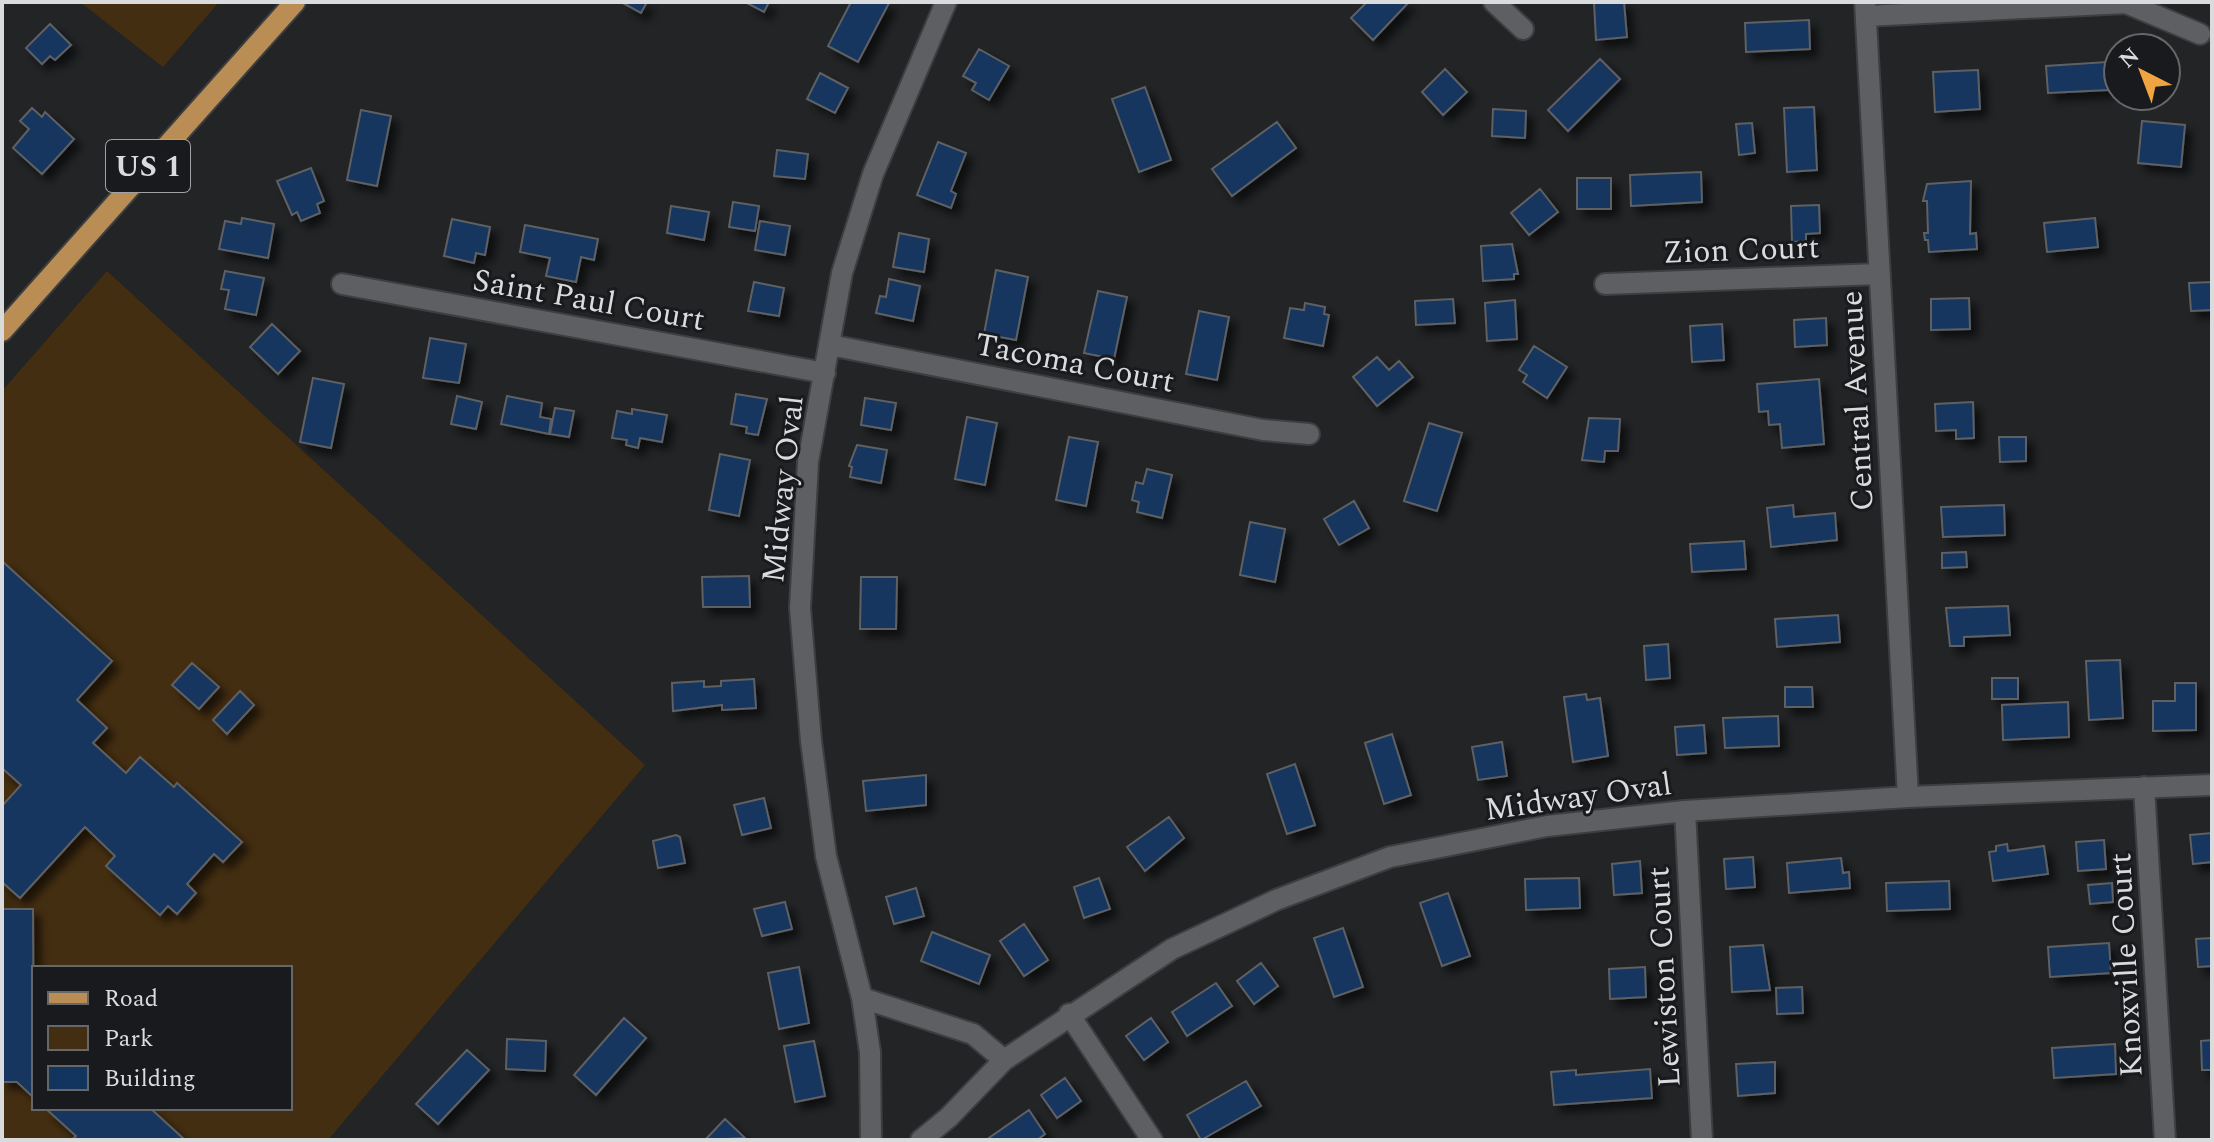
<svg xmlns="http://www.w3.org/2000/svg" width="2214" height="1142" font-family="Spectral,serif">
<defs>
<filter id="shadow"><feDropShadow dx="7" dy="7" stdDeviation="4" flood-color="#0009"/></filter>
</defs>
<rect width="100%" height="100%" fill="#222426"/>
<path fill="#442e11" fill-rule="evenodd" d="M80 2H219L163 67Z
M107 271 645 765 328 1140H2V391ZM34 968H290V1108H34Z"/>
<path fill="#12355f" stroke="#5e6063" stroke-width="2" filter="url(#shadow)" d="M621 2H647L641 13Z
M745 2H769L764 12Z
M851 2 889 3 858 62 828 46Z
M1367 2H1409L1373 40 1351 18Z
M1594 2H1624L1627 37 1596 40Z
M1809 20 1810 49 1746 52 1745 23Z
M50 24 71 45 55 60 50 56 42 64 26 48Z
M979 49 1009 66 989 100 972 90 976 83 963 76Z
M1600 59 1620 79 1568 131 1548 110Z
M2107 62 2108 90 2048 93 2046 66Z
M1445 69 1467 92 1443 115 1422 92Z
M1978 70 1980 109 1935 112 1933 72Z
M820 73 848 88 835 113 807 99Z
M1145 87 1171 160 1139 172 1112 99Z
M1814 107 1817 170 1787 172 1784 108Z
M32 108 42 117 45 112 74 139 42 174 13 148 29 129 20 121Z
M1493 109 1526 111 1525 138 1492 136Z
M361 110 391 116 377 186 347 180Z
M2142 121 2185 125 2181 167 2138 163Z
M1277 122 1296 148 1232 196 1212 169Z
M1752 123 1755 153 1739 155 1736 124Z
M938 142 966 153 951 191 956 194 951 208 917 195Z
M777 150 808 154 805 179 774 176Z
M311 168 324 201 317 204 320 213 301 221 297 212 292 215 277 181Z
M1701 172 1702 202 1631 206 1630 175Z
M1577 178H1611V209H1577Z
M1971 181 1970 234 1976 233 1977 249 1929 252 1928 240H1925L1924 233H1928L1927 201H1923L1927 184Z
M1540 189 1558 212 1529 235 1511 213Z
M733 202 759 206 755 231 729 227Z
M1819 205 1820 233 1806 234V241L1792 242 1791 206Z
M671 206 709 212 704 240 667 233Z
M242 218 274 224 268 258 219 249 225 221 241 224Z
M2095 218 2098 247 2047 252 2044 223Z
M452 219 490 227 485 255 476 253 474 263 444 256Z
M760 221 790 226 785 255 755 250Z
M525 225 598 239 594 260 581 257 576 282 546 276 550 258 520 252Z
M899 233 929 239 924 272 893 267Z
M1512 244 1518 274H1514V279L1483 281 1481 246Z
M996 270 1028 277 1016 340 984 334Z
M225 271 264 278 256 315 225 309 229 290 221 289Z
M889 279 920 286 913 321 876 313 880 296 886 297Z
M754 282 784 288 779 316 748 311Z
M2212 282V310L2191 311 2189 283Z
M1098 291 1127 297 1114 359 1084 353Z
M1969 298 1970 329 1931 330V299Z
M1453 299 1455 323 1416 325 1415 301Z
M1515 300 1517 339 1487 341 1485 303Z
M1305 303 1325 307 1324 314 1329 315 1323 346 1284 338 1290 308 1304 310Z
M1199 311 1229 317 1217 380 1186 374Z
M1826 318 1827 345 1795 347 1794 320Z
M272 324 300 351 278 374 250 347Z
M1722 324 1724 360 1692 362 1690 326Z
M430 338 466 344 459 383 423 378Z
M1534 346 1567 367 1547 398 1523 382 1527 375 1519 370Z
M1377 357 1389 370 1399 361 1413 377 1377 406 1353 377Z
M313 378 344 384 331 448 300 442Z
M1819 379 1824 444 1782 448 1780 424 1769 425 1768 411 1759 412 1757 384Z
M736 394 767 399 758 435 746 433 747 427 731 424Z
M457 396 482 402 476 429 451 424Z
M507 396 542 403 540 417 551 419 549 434 501 424Z
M865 398 896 403 891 430 861 425Z
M1973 402 1974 438 1956 439V430L1936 431 1935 404Z
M555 408 574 411 569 437 550 434Z
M632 409 667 415 662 442 640 438 638 448 626 445 627 440 612 438 617 411 632 414Z
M967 417 997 423 985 485 955 479Z
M1589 418 1620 419 1618 451H1605L1604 462 1582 460Z
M1429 423 1462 433 1437 511 1404 501Z
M1069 437 1098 442 1086 506 1056 500Z
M1999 437H2026V461L2000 462Z
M857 445 887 450 881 483 850 477 852 467 849 466Z
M720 454 750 460 739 516 709 510Z
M1147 469 1172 475 1162 518 1137 512 1139 502 1132 500 1136 482 1143 484Z
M1354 501 1369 528 1339 545 1324 519Z
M1793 505 1794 517 1835 513 1837 540 1771 547 1767 508Z
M2004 505 2005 535 1943 537 1941 507Z
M1250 522 1285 529 1275 582 1240 575Z
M1744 541 1746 569 1692 572 1690 544Z
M1966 552 1967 567 1942 568V553Z
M2 561 112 661 77 700 107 728 93 743 126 773 140 757 174 787 177 783 242 842 223 862 214 854 187 884 196 893 177 914 168 906 160 915 106 866 115 856 85 827 20 898 2 882V909H33L34 1098 17 1082H2V806L21 785 2 768Z
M749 576 750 607H703L702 577Z
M861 577H897L896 629H860Z
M2008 606 2010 635 1964 637V646H1950L1946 608Z
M1838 615 1840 642 1777 647 1775 619Z
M1668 644 1670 678 1646 680 1644 646Z
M2120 660 2123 718 2089 720 2086 661Z
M192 663 219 687 199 709 172 685Z
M1992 678H2018V699H1992Z
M754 679 756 708 722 710V705L673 711 672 683 704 681V687L721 686V681Z
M2175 683H2196V730L2153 731V701H2175Z
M1785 687H1812L1813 707H1785Z
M240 691 254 705 227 734 213 720Z
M1586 694 1587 700 1600 698 1608 756 1573 762 1564 697Z
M2068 702 2069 737 2003 740 2002 705Z
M1778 716 1779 746 1725 748 1723 718Z
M1704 725 1706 753 1677 755 1675 727Z
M1392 734 1411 795 1384 804 1365 743Z
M1502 742 1507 776 1478 780 1472 747Z
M1295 764 1315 825 1287 834 1267 774Z
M926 775V805L866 811 863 781Z
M764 798 771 828 742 835 734 805Z
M1169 817 1184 838 1145 871 1127 847Z
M2212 833V862L2193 864 2190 835Z
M676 835 680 837 685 863 658 868 653 841Z
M2104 840 2106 869 2078 871 2076 842Z
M2007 844 2008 851 2044 846 2048 874 1993 881 1989 852 1996 851V846Z
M1753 857 1755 887 1726 889 1724 859Z
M1841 858 1843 873 1849 872 1850 888 1789 893 1787 863Z
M1640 861 1642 893 1614 895 1612 864Z
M1099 878 1110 909 1084 918 1074 887Z
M1579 878 1580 908 1526 910 1525 879Z
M1949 881 1950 909 1887 911 1886 883Z
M2112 883 2113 902 2090 904 2088 885Z
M916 888 924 916 894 924 886 897Z
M1448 893 1470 956 1442 966 1420 903Z
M785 902 792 929 762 936 754 909Z
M1024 924 1048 960 1024 976 1000 941Z
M1343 928 1363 987 1334 997 1314 938Z
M932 932 990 955 979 984 921 961Z
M2212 938V966L2198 967 2196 939Z
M2109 943 2111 973 2050 977 2048 947Z
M1763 945 1770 990 1732 992 1730 947Z
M1261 963 1278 986 1254 1004 1237 981Z
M799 967 809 1023 779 1029 768 973Z
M1645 967 1646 997 1610 999 1609 969Z
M1216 983 1232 1006 1187 1036 1172 1012Z
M1802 987 1803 1013 1777 1014 1776 988Z
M624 1018 646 1038 596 1095 574 1075Z
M1151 1018 1168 1042 1144 1060 1126 1036Z
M507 1039 546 1041 545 1071 506 1069Z
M2212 1040V1070H2202L2201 1041Z
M814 1041 825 1096 795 1102 784 1046Z
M2115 1044 2116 1074 2054 1078 2052 1048Z
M467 1050 489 1070 438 1124 416 1104Z
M1775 1062V1093L1738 1096 1736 1064Z
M1650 1069 1652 1098 1554 1105 1551 1072 1576 1070V1075Z
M1065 1078 1081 1101 1057 1118 1041 1095Z
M1246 1081 1261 1106 1201 1140 1187 1115Z
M45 1108H150L185 1140H72L76 1136Z
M1029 1110 1045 1134 1037 1140H986Z
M725 1119 745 1138 705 1140Z"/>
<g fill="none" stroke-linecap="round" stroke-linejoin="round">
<defs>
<path id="minor" d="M1494 2 1523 29
M1865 2 1908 797
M1866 16 2126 3 2200 34
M342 284 825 373
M1605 284 1878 274
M830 345 1263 430 1309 434
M2144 787 2165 1140
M1685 811 1702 1140
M862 998 973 1034 1004 1060
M1069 1014 1152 1140
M871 1140 870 1052 862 998 826 856 811 741 800 608 808 462 842 273 873 174 946 2
M921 1140 949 1117 1004 1060 1172 949 1276 900 1390 857 1547 826 1685 811 1908 797 2212 785"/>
<path id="primary" d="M2 331 295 2"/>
</defs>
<use href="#minor" stroke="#3c3e40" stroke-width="24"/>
<use href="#primary" stroke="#3c3e40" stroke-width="24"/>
<use href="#minor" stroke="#5d5f62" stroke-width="20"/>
<use href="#primary" stroke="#b98d54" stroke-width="20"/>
</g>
<g text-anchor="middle" stroke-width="6" stroke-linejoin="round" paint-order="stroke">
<rect fill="#191a1d" stroke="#9fa1a3" stroke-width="2" x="106" y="140" width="84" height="52" rx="6"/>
<g font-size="30" font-weight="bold" fill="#d9dbdc">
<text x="148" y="176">US 1</text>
</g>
<g font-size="32" fill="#d9dbdc" stroke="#191a1d">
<text transform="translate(1741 249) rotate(-2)" y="11">Zion Court</text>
<text transform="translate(589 299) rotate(10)" y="11">Saint Paul Court</text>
<text transform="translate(1075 362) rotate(11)" y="11">Tacoma Court</text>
<text transform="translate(1856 401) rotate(-93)" y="11">Central Avenue</text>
<text transform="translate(782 489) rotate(-84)" y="11">Midway Oval</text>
<text transform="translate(1578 796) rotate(-8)" y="11">Midway Oval</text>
<text transform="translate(2125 965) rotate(-93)" y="11">Knoxville Court</text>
<text transform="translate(1663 977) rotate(-93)" y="11">Lewiston Court</text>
</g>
</g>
<rect width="2214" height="1142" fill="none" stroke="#d9dbdc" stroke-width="8"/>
<rect x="32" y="966" width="260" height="144" fill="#191a1d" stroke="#666769" stroke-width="2"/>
<rect x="48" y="992" width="40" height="12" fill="#b98d54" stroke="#666769" stroke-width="2"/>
<text x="104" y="1006" font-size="24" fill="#d9dbdc">Road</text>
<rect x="48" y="1026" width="40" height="24" fill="#442e11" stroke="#666769" stroke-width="2"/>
<text x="104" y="1046" font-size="24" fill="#d9dbdc">Park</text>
<rect x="48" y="1066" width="40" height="24" fill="#12355f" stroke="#666769" stroke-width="2"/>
<text x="104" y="1086" font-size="24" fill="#d9dbdc">Building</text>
<g transform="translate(2142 72) rotate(318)"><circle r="38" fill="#191a1d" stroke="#666769" stroke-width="2"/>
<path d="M0-6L14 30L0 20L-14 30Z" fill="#f1a540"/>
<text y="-12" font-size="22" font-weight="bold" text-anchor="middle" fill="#d9dbdc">N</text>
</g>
</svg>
